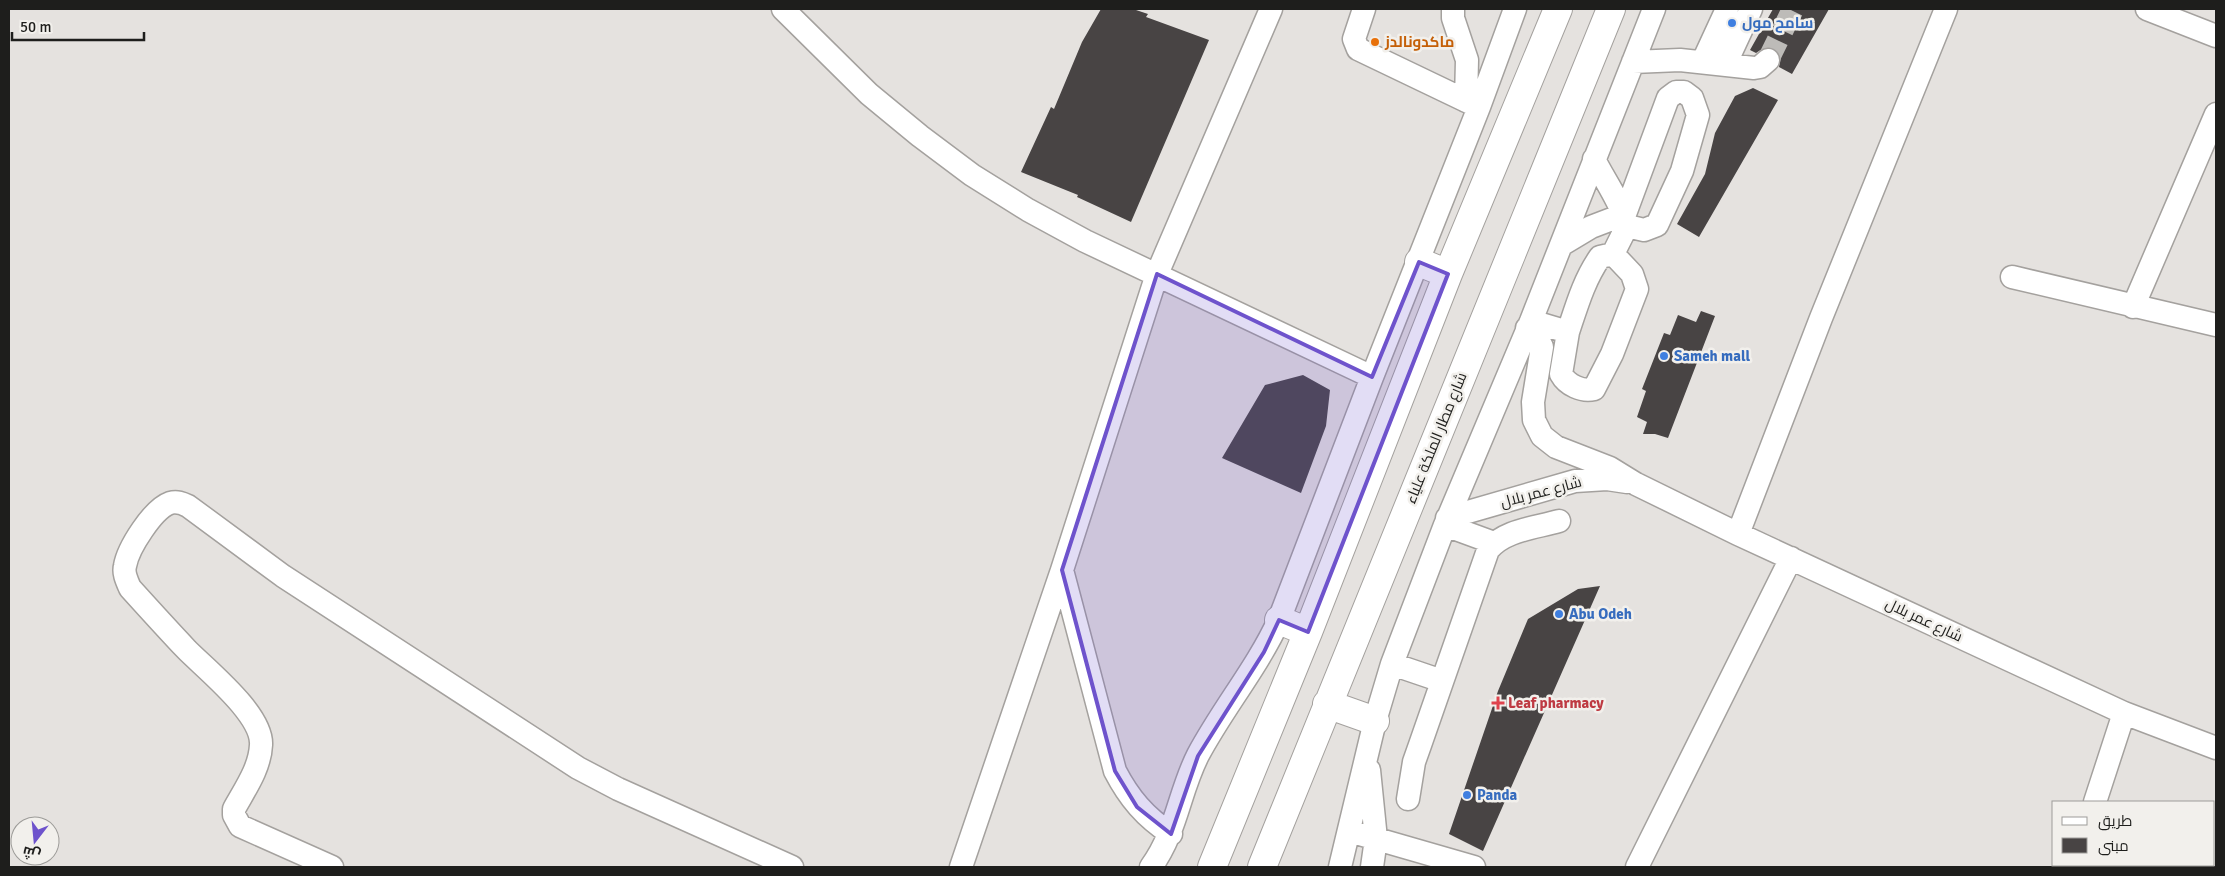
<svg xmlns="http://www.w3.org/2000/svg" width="2225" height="876" font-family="Signika,Cairo,sans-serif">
<rect width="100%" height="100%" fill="#e5e2df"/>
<path fill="#484444" d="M1101 9H1133L1148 14 1146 17 1209 40 1131 222 1077 197 1078 195 1021 172 1051 107 1054 109 1082 42Z
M1773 9H1829L1792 74 1779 67 1781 57 1773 48 1765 47 1756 53 1750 50Z
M1753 88 1778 100 1699 237 1677 224 1705 174 1715 133 1735 96Z
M1701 311 1715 316 1668 438 1655 434H1643L1647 422 1637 417 1646 391 1642 389 1664 333 1670 335 1678 315 1696 322Z
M1303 375 1330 390 1326 426 1301 493 1222 458 1265 385Z
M1600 586 1483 851 1449 834 1498 691 1528 619 1578 589Z"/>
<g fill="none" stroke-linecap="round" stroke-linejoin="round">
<path stroke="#bdbbb8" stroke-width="22" stroke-dasharray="22 11" stroke-linecap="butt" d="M1768 60 1793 9"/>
<defs>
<path id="minor" d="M783 9 869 94 920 136 972 175 1028 210 1085 241 1372 377
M1364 9 1354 39 1358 49 1479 107
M1453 9V18L1467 60 1466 101
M2147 9 2216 36
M1703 61 1727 9
M1633 62 1680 60 1754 68 1760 67 1768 60
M1726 63 1751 9
M1594 159C1603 178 1624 207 1626 225
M1561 245 1591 227 1625 214
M2012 277 2216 325
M2133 307 2216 114
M1531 321 1568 332C1577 305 1584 280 1600 257L1613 254
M1527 328 1537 337 1542 347 1533 402 1534 420 1542 436 1556 447 1610 468 1636 484 1738 534 2124 713 2216 748
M1568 332 1561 374C1567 385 1582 392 1594 389L1612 354 1637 289 1632 274 1613 254 1627 226 1644 230 1657 225 1682 171 1698 115 1692 98 1684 92H1676L1668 98 1625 214
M1447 518 1575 481 1607 479 1627 482
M1445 525 1494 543
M1738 534 1821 318 1946 9
M1062 570 1115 771C1129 798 1145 817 1171 834
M1392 664 1442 681
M1369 770 1376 839 1372 867
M1408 799 1414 762 1420 745 1488 550C1504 530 1535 528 1559 521
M2095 802 2124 713
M1349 831 1474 867
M332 867 240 826 234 815V809C245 789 260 768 261 745 263 715 208 671 187 650 168 630 149 609 130 588 127 581 123 573 125 566 128 548 153 509 170 503 177 501 182 503 188 506L283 576 578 768 618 789 792 867
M961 867 1062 570 1157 274 1271 9
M1151 867C1177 831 1179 792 1198 755 1223 708 1257 668 1279 620L1372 377 1479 107 1515 9
M1340 867 1375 721 1392 664 1445 525 1531 321 1654 9
M1637 867 1791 558
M2074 867 2075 865"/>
<path id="highway" d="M1419 262 1448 274
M1279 620 1308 632
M1327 704 1375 721
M1212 867 1308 632 1448 274 1558 9
M1262 867 1611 9"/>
</defs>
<use href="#minor" stroke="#a4a19e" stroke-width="25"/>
<use href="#highway" stroke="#a4a19e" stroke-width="30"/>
<use href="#minor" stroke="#fff" stroke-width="22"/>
<use href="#highway" stroke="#fff" stroke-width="28"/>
</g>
<path fill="#6e53cc" fill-opacity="0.2" stroke="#6e53cc" stroke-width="4" stroke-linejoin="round" d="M1419 262 1448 274 1308 632 1279 620 1264 652 1198 756 1171 834 1137 807 1115 771 1062 570 1157 274 1372 377Z"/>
<g fill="#3f7fe0" stroke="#f2f0ec" stroke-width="2">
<circle cx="1732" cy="23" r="5"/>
<circle cx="1664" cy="356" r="5"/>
<circle cx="1559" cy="614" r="5"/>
<circle cx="1467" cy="795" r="5"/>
</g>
<circle fill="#e8710a" stroke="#f2f0ec" stroke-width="2" cx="1375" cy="42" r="5"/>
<path fill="#e0444e" stroke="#f2f0ec" stroke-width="2" d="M1495.5 695.5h5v5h5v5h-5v5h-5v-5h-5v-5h5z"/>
<g text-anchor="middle" stroke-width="5" stroke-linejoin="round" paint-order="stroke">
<g font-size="15" font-weight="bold" fill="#366cbe" stroke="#f2f0ec" text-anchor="start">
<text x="1742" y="28">سامح مول</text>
<text x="1674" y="361">Sameh mall</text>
<text x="1569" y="619">Abu Odeh</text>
<text x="1477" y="800">Panda</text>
</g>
<g font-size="15" font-weight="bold" fill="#c56008" stroke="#f2f0ec" text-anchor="start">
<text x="1385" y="47">ماكدونالدز</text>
</g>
<g font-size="15" fill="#1e1e1c" stroke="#f2f0ec">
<text transform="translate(1436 438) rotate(-68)" y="5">شارع مطار الملكة علياء</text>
<text transform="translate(1541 492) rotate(-15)" y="5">شارع عمر بلال</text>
<text transform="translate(1924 620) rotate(25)" y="5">شارع عمر بلال</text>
</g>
<g font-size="15" font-weight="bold" fill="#be3a42" stroke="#f2f0ec" text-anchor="start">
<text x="1508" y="708">Leaf pharmacy</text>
</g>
</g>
<rect width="2225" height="876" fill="none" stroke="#1e1e1c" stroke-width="20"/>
<rect x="2052" y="801" width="162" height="65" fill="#f2f0ec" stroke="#9d9c99"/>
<rect x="2062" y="817" width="25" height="8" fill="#ffffff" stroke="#9d9c99"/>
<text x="2098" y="826" font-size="15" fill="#1e1e1c">طريق</text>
<rect x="2062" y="838" width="25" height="15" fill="#484444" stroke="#9d9c99"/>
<text x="2098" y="851" font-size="15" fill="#1e1e1c">مبنى</text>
<g transform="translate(35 841) rotate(196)"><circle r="24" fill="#f2f0ec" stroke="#9d9c99"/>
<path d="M0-4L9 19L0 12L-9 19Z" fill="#6e53cc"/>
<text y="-8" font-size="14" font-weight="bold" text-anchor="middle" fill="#1e1e1c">ش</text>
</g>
<path d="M12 32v8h132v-8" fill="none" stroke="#1e1e1c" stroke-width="2.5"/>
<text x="20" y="32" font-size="15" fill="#1e1e1c" stroke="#f2f0ec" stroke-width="4" paint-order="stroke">50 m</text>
</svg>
